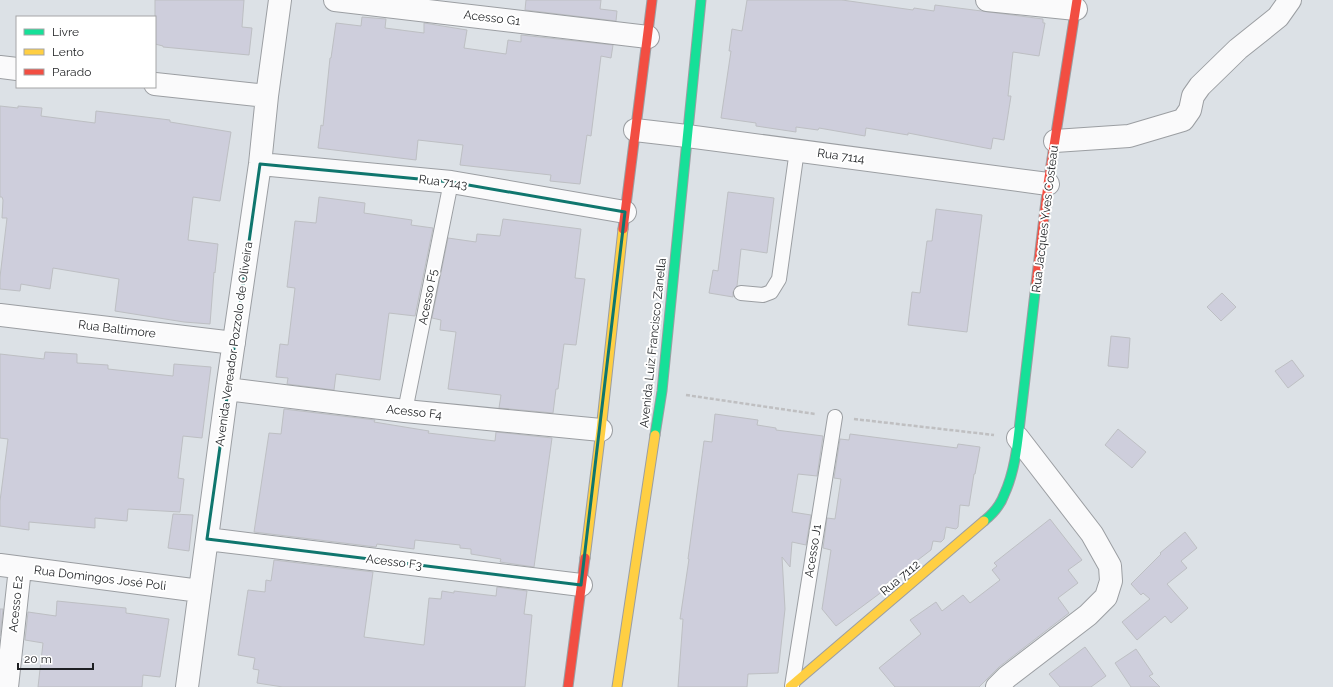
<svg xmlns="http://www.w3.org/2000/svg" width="1333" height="687" font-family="Raleway,sans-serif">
<rect width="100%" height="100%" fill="#dce1e6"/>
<path fill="#cecedc" stroke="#bdbfc3" d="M155 0H244L242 27 252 28 249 55 163 47V46L155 44Z
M526 0H601L600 9 617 11 616 21 525 10Z
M747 0H842L913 10 914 8 934 11 935 5 1043 19V23H1045L1039 56 1013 52 1008 96H1011L1004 140 993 138 991 149 908 133V135L866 128 865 136 819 128 818 130 796 127V132L756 126V123L721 118 731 51H729L732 29 742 31Z
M362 17 386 19 385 28 424 33V23L467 30 464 48 506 54 508 40 521 42V35L613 45 611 58 601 56 591 136 587 135 580 184 550 181 551 175 460 165 463 145 418 140 416 160 318 148 321 125 323 126 330 58H331L336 23 361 26Z
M0 106 18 108V106L42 108 41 116 95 123 96 111 170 120V122L231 132 220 201 193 197 188 240 218 244 215 273 214 272 210 324 184 322 115 311 119 279 53 268 50 289 21 284 20 291 0 289V277L7 218H2L3 200 2 197H0Z
M728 192 774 198 767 253 741 249 737 286 733 292V297L709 293 713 270 718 271Z
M319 197 365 203 364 213 412 220 411 225 433 228 415 316 389 313 380 380 336 374 334 390 287 384 288 378 276 377 280 344 288 345 295 288 287 287 295 221 316 223Z
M936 209 982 215 967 332 908 325 912 292 920 293 927 241H932Z
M503 219 581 229 575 278 585 279 576 345 564 344 558 389H556L553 413 499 408 501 395 448 389 456 332 440 330 441 320 432 318 448 238 476 242 477 234 500 236Z
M1222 293 1236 307 1221 321 1207 307Z
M1111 336 1130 338 1128 368 1108 366Z
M45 352 77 354V363L108 365V369L173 376 174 364 211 367 202 438 183 436 178 478 184 479 180 512 128 509 127 521 95 518V528L29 522V530L0 526V501L8 439 0 438V354L44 359Z
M1292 360 1304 376 1288 388 1275 371Z
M284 409 375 420 374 422 429 431 428 433 495 441 496 432 552 438 534 567 500 562 501 559 471 554V549L460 548V545L415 540 414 549 377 544 376 547 254 532 269 433 281 434Z
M715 414 758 420 757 425 776 428V430L823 436 817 476 798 474 792 512 811 515 806 545 792 542 790 567 782 557 785 609 778 673 748 674 747 687H678L683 619H680L689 559H688L704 441 712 442Z
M1118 429 1146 452 1132 468 1105 445Z
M850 434 957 448 958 444 980 447 975 474H974L969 506 960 505 958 527 956 529 946 527 944 539 941 542 933 541 931 550 881 588 883 591 836 626 822 609 831 550 823 548 827 518 835 519 841 479 834 478 840 439 849 440Z
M173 514 193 515 189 551 168 548Z
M1050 519 1082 560 1068 570 1078 583 1058 598 1069 613 999 667 979 687H895L879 668 921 634 910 620 936 602 942 611 963 595 970 603 1000 580 992 570 997 566 994 563Z
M1185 532 1197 548 1181 561 1187 568 1167 584 1188 608 1171 623 1165 616 1137 640 1122 622 1150 599 1143 593 1141 595 1131 584 1161 554 1160 553Z
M274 560 373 572 364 637 424 645 429 598 441 599 442 591 454 593V591L496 596 497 587 527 591 524 614 532 615 525 687H283L257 683 259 670 253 669 255 658 238 655 248 590 265 592 266 580 271 581Z
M57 601 126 608V613L169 619 160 677 143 675 142 687H38L43 643 25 640 28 612 56 616Z
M0 609H3L0 636Z
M1085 647 1106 676 1091 687H1060L1049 674Z
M1136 649 1153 674 1149 676 1160 687H1131L1115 663Z"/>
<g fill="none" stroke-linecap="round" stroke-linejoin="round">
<defs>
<path id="lane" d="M741 293 763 295 771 292 779 279 797 150
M405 411 451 182
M792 686 835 417"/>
<path id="street" d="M335 0 648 37
M987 0 1076 9
M0 67 17 69
M155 84 267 96
M635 130 687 136 1048 184
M1055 141 1129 136 1183 120 1190 110 1193 96 1200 86 1238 49 1278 17 1290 0
M260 164 451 182 625 212
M0 315 234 343
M227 389 405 411 601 430
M207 539 581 585
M0 565 200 591
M7 687 20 568
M187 687 227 389 260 164 267 96 280 0
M997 687 1007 677 1088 615 1106 597 1111 581 1110 566 1092 534 1018 438"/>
<path id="fast" d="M655 435 662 391 701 0
M984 521C994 513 1000 506 1004 495 1017 467 1018 435 1022 405 1027 365 1031 324 1036 284"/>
<path id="slow" d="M585 558 601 430 623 229
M617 687 655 435
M790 687 984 521"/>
<path id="jam" d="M623 229 652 0
M1036 284 1048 184 1077 0
M568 687 585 558"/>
</defs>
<use href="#lane" stroke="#9b9ea2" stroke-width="16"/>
<use href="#street" stroke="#9b9ea2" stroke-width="24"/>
<use href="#fast" stroke="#9b9ea2" stroke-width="11"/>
<use href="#slow" stroke="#9b9ea2" stroke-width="11"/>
<use href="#jam" stroke="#9b9ea2" stroke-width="11"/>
<path stroke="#bfbfc1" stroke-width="2.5" stroke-dasharray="4 2" stroke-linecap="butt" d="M686 395 815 414
M854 419 994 435"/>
<use href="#lane" stroke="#fafafb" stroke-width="14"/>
<use href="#street" stroke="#fafafb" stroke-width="22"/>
<use href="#fast" stroke="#16e098" stroke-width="9"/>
<use href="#slow" stroke="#ffcf43" stroke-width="9"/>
<use href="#jam" stroke="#f24e42" stroke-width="9"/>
</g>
<path fill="none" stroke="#0f766e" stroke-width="3" stroke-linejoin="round" d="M260 164 451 182 625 212 581 585 207 539Z"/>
<g text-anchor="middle" stroke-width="4" stroke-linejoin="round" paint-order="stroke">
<g font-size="12" fill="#1e2023" stroke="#fff">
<text transform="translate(492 18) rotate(7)" y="4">Acesso G1</text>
<text transform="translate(841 156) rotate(8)" y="4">Rua 7114</text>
<text transform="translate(443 182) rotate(7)" y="4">Rua 7143</text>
<text transform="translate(1045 219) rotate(-83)" y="4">Rua Jacques Yves Costeau</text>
<text transform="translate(428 297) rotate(-79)" y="4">Acesso F5</text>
<text transform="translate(117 329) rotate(7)" y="4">Rua Baltimore</text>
<text transform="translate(653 343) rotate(-84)" y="4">Avenida Luiz Francisco Zanella</text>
<text transform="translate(234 344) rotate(-82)" y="4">Avenida Vereador Pozzolo de Oliveira</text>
<text transform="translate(414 412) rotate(6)" y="4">Acesso F4</text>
<text transform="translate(813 551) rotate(-81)" y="4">Acesso J1</text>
<text transform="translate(394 562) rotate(7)" y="4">Acesso F3</text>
<text transform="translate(100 578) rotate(7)" y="4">Rua Domingos José Poli</text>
<text transform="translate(900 578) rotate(-40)" y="4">Rua 7112</text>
<text transform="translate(16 604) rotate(-84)" y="4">Acesso E2</text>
</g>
</g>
<rect x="16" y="16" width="140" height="72" fill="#ffffff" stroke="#a5a6a7"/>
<rect x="24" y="29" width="20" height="6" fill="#16e098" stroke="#a5a6a7"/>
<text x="52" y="36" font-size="12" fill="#1e2023">Livre</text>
<rect x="24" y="49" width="20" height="6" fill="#ffcf43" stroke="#a5a6a7"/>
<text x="52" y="56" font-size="12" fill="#1e2023">Lento</text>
<rect x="24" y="69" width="20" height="6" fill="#f24e42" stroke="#a5a6a7"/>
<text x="52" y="76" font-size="12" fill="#1e2023">Parado</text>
<path d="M18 663v6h75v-6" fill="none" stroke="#1e2023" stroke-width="2"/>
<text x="24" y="663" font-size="12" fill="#1e2023" stroke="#ffffff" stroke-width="3" paint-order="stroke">20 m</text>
</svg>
